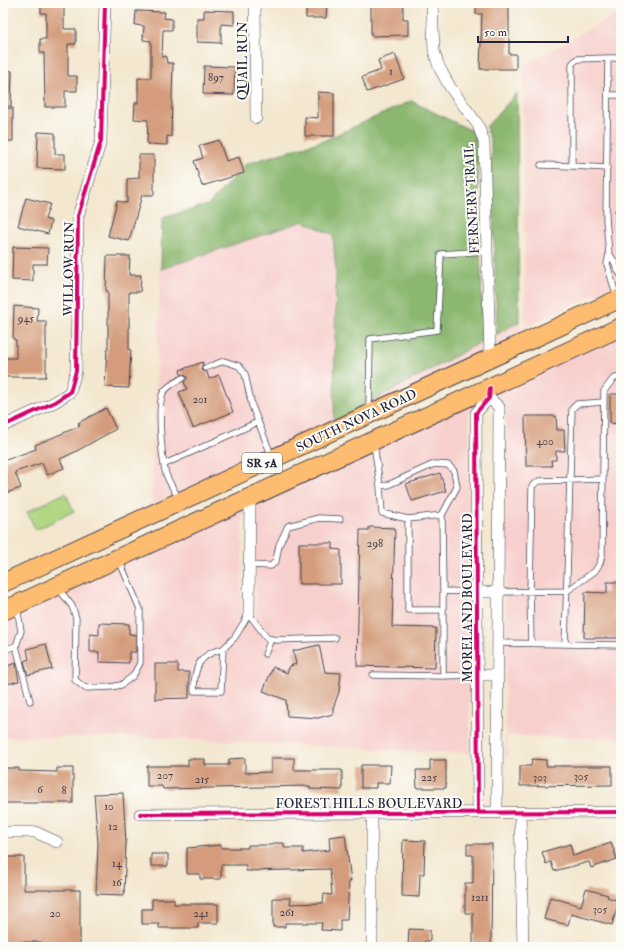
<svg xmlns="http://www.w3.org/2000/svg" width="624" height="950" font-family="'IM FELL Double Pica',serif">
<rect width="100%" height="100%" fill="#fdfcf7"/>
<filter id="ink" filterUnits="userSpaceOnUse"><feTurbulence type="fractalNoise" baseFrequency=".025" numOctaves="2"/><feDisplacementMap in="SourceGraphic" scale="8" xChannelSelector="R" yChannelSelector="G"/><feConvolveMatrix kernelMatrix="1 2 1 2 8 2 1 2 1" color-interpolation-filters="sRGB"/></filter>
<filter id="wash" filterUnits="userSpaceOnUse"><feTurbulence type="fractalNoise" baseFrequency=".012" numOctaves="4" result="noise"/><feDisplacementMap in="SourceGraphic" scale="16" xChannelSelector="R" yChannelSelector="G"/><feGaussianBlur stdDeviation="0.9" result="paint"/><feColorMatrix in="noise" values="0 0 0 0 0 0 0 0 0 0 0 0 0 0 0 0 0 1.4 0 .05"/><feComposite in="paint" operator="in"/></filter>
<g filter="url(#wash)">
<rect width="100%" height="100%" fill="#f3e7cf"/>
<path fill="#f7d0cd" d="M621 11V283L525 327 523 66Z
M303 221 334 235 336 272 334 421 483 341V355L3 575 151 504 161 269Z
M621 289V290L497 348V334L519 322 520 330 528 332Z
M621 334V738L507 736 508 756H505L506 407 496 396V392Z
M477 401 469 413 470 754 141 737H3V618L243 508 241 620 255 621 257 502Z"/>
<path fill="#afd681" stroke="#687c5e" d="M65 493 74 511 36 530 27 512Z"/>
<path fill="#8bb76f" stroke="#566c55" d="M517 93 519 322 497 334 491 142 486 127Z
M411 101 472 131 477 143 483 341 334 422 336 272 333 235 303 221 161 269 162 218 208 205 246 164 325 140Z"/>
<g id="blocks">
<path fill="#d49c7c" d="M41 3H64V29H76V44H68V76H77V91H65V107H45L44 53H40V39H46V13H41Z
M306 3H327L326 18H306Z
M371 3H403V19H408V35L371 36Z
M476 3H509V54H516V69H480L482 14H476Z
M204 10 234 11V25L221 24V43L197 42V18H204Z
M136 11 165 12 164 18 172 19V30H163L162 57 166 56 167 63H173L171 137 167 136V145L147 144 148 120 134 119 135 103H138V78H151V41L143 40 144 26 135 25Z
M395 54 404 79 367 92 362 77 381 70 378 60Z
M204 66 235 67 234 95 203 94Z
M3 70 12 71 11 106H3Z
M318 92 334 93V136H305V117L318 118Z
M3 108H13V141H3Z
M38 132 55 133V154H65V169L37 168Z
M219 140 226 161 239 157 244 173 202 186 194 161 203 158 199 146Z
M139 155H154V195H142L129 241 108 236 117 201 127 203V179L139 178Z
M26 198 50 204 45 219 51 221 48 234 18 226Z
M13 247 48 248 47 264H33V281L12 280Z
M107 256H130L129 275H141L140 292H129V350H131L129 388 105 387 107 349 108 350V291H106Z
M14 306 38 308 37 321H46V377H4V358H16V340L13 339Z
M203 362 201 370 207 372 209 379 219 375 233 412 193 428 179 392 187 389 184 382 187 378 185 375 181 374 180 370Z
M610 394H621V424L610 423Z
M106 408 116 429 75 452 60 459 64 468 47 475 42 463 15 472 21 488 3 494V461L36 449 35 445 80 426 78 423Z
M525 416H556L557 430H564L565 451H556V460H551L552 466H526Z
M440 473 446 491 412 501 406 484Z
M369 527 395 528 392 627 436 628 435 668 357 666 360 530H369Z
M299 543H333V549L341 550V584H299Z
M607 582H621V638H584L585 592 607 593Z
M99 623 129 624V634L136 635V652H129V663L99 662V652H90V634L99 635Z
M46 644 52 669 28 675 24 661 29 659 27 649Z
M319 645 325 672 341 673 339 692 333 708V714L318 718 287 716 286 700 263 691 273 667 287 673 290 666 296 664 293 651Z
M16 663 19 681 3 685V667Z
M155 664H178V672H189V698L155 699Z
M245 758V773L271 772V758H294V770H342V790L310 789V786L163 789 162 786H147V766H188V759H205V765H229V759Z
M532 759 546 760V766H612V785L520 786V766H531Z
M430 760H446V788H417L416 770H430Z
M361 765H391L390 783H376V788H361Z
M3 768H19V771L57 772V768H73V803H3Z
M123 793 126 843 124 895 96 894 98 843 94 794Z
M345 835 351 881H349L347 920H340V931L321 930 322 923H285V927H273V898H291L290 904 323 903 324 894 332 895 330 869 246 871V865H221V879H200V874H187V848L221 845V848H248V845H272V843H284V848H303V853L330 850 329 837Z
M403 840 425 841 424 874H420L419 897 402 896Z
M611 843 617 859 591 868 589 862 554 871 551 862 546 864 542 852 570 844 573 856Z
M467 844H492L491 947H473V913H465V883H473V855H467Z
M151 854H168V866H151Z
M3 857H24V890H80V947H41V942H3Z
M586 889 608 895 607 897 619 901 612 925 571 914 568 925 544 919 550 897 581 906Z
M152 899H174V904H218V923H198V928H159V924H142V909H152Z
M409 929 430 930V941H424V947H408Z"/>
</g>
</g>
<g filter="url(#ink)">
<use href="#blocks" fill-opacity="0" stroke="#414051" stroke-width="1"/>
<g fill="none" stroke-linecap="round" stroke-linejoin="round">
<defs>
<path id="service" d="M608 58H621
M608 95H621
M541 165 572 166V64L577 59 608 58 606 219 609 254
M572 166 607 168
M617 298 607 264 609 254C616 261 615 268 621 275
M205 368 224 361 239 366 245 374 252 406 272 457
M369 412 370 339 437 330 441 254 487 251
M374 444 380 486 382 513 408 519
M165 464 258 422
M380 486 388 485 434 464 448 465 454 471 457 487 442 515
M179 499C175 491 169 483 166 474 162 461 157 405 163 393 167 386 176 382 183 378
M249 565 271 566 276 561 279 545 288 526 319 518 340 519
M58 588 72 606 76 618 75 680 85 688 111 687 121 685 133 676 140 663V609L119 560
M500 592 567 591 595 571 600 563 602 555 604 391 613 379 621 376
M443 610V591
M498 643 621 645
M531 643 530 592 532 486 539 481 603 479
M565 644 572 409 577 404 604 402
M16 646 30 701
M223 649C199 654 194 667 194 691H221L223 649 235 637 249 614 267 638 276 640 335 638
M3 650 16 646 21 631 17 607
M265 654 271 639
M373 675 443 676V610H408V519L442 515 443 591 477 592
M443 676 477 675"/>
<path id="minor" d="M255 3 256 118
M432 3 434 51 439 67 450 87 478 125 484 142 490 358
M489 398 499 407 497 812
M3 426 55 402 70 392 76 371 78 216 101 141 105 3
M477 592H500
M249 614 250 498
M477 675H498
M478 812 476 413 489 398 490 388
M520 812 523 947
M140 814 621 812
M3 832H35L57 842
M372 947V814"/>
<path id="primary" d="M3 583 621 298
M3 611 621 327"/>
</defs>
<use href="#service" stroke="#414051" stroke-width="7"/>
<use href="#minor" stroke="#414051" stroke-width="12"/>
<use href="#primary" stroke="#414051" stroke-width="20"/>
<path stroke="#414051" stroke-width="2" stroke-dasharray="3 3" stroke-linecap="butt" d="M620 113H621
M616 139 621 138
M615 210 621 217"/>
<use href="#service" stroke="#fff" stroke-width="5.5"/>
<use href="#minor" stroke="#fff" stroke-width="11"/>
<use href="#primary" stroke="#fdbc70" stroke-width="18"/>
<defs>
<path id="cycleway" d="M3 426 55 402 70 392 76 371 78 216 101 141 105 3
M478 812 476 413 489 398 490 388
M140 814 621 812"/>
</defs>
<use href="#cycleway" stroke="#fdfcf7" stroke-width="6"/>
<use href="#cycleway" stroke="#d6006c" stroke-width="4"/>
</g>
</g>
<g text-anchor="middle" stroke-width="4" stroke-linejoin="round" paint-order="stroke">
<g font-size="11" fill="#4e404b">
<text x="391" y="75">1</text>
<text x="216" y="81">897</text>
<text x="26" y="322">945</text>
<text x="200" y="403">201</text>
<text x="545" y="445">400</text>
<text x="375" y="547">298</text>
<text x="165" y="779">207</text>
<text x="581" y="780">305</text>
<text x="429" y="781">225</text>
<text x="540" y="781">303</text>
<text x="202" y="783">215</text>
<text x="40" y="793">6</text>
<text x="64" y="794">8</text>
<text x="109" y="810">10</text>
<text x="113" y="830">12</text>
<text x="117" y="867">14</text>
<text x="117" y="886">16</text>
<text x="480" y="901">1211</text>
<text x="600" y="913">305</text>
<text x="287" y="916">261</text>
<text x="55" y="917">20</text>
<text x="201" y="917">241</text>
</g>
<rect fill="#fdfcf7" stroke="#646373" stroke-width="1" x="242" y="453" width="40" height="20" rx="3"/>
<g font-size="12" font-weight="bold" fill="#22223b">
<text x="262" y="467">SR 5A</text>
</g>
<g font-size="13" fill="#22223b" stroke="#fdfcf7">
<text transform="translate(242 61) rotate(-90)" y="5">QUAIL RUN</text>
<text transform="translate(471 199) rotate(-93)" y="5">FERNERY TRAIL</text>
<text transform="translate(68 269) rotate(-89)" y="5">WILLOW RUN</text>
<text transform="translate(356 420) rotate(-25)" y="5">SOUTH NOVA ROAD</text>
<text transform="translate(467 598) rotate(-90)" y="5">MORELAND BOULEVARD</text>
<text x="369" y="808">FOREST HILLS BOULEVARD</text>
</g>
</g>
<rect width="624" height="950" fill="none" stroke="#fdfcf7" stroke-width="16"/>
<path d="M478 36v6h90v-6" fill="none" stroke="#22223b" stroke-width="2"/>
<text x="484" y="36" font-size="12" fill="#22223b" stroke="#fdfcf7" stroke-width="3" paint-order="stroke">50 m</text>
</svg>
